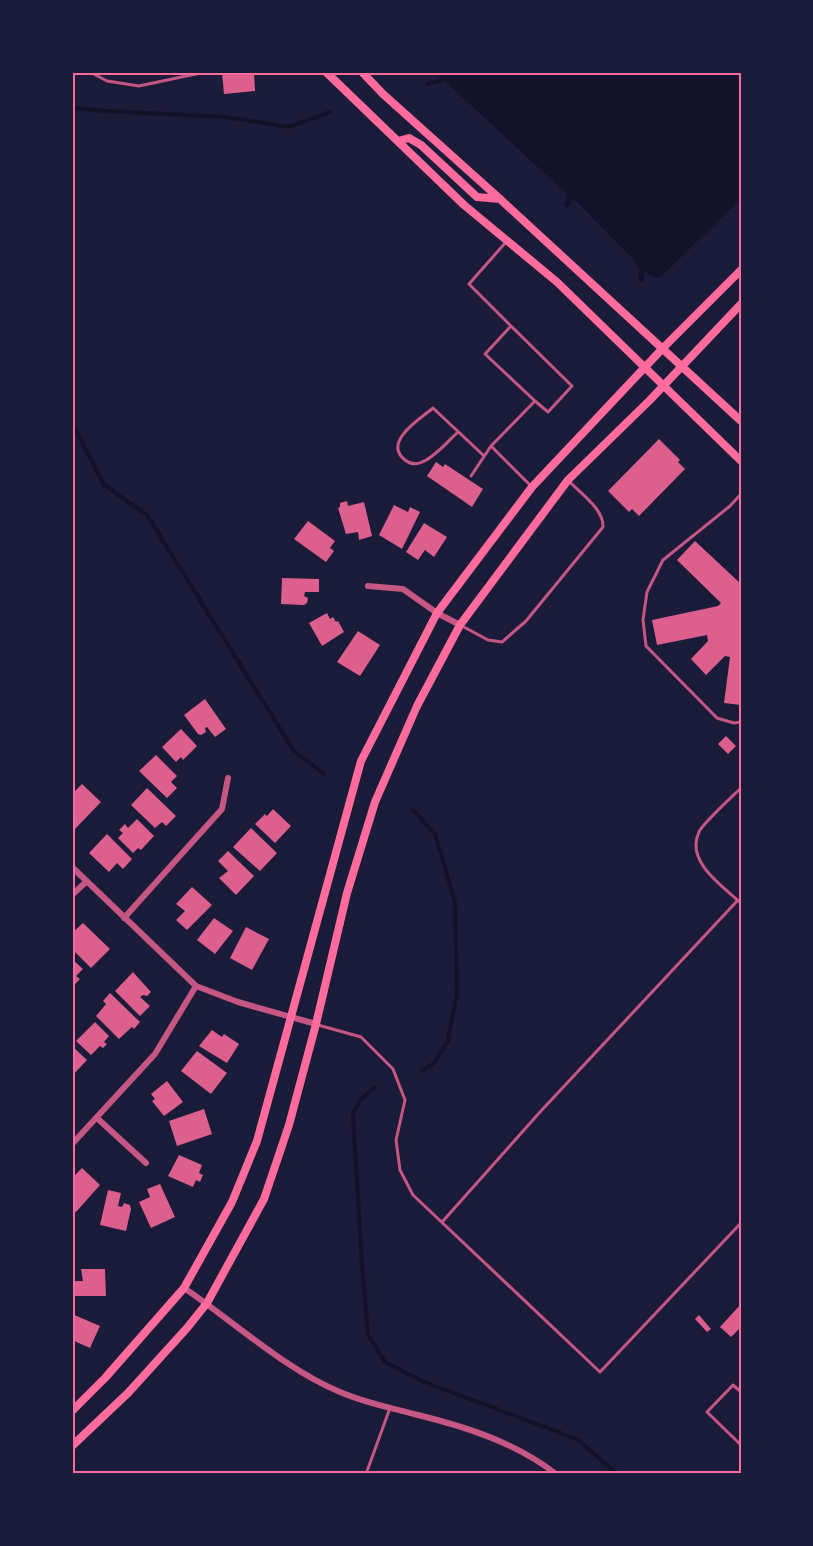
<svg xmlns="http://www.w3.org/2000/svg" width="813" height="1546" font-family="'Fira Sans',sans-serif">
<rect width="100%" height="100%" fill="#1b1b3a"/>
<path fill="#12122b" d="M435 72H741V198L661 277H652L644 271V282L638 280 639 270 635 261 574 199 568 208 564 205 567 194Z"/>
<g fill="none" stroke-linecap="round" stroke-linejoin="round">
<path stroke="#12122b" stroke-width="4" d="M427 84 447 79
M72 108 106 111 225 117 289 127 330 112
M72 423 104 485 147 515 294 751 324 774
M413 810 435 834 455 902 457 994 447 1043 433 1064 422 1071
M375 1087 360 1100 353 1114 362 1265 368 1335 385 1362 422 1381 577 1439 617 1474"/>
</g>
<path fill="#dd5f8e" d="M222 72H254L255 91 224 94Z
M659 439 680 460 678 462 685 469 639 516 632 509 629 512 608 491Z
M436 462 443 467 445 464 483 489 472 507 427 476Z
M347 501 348 506 364 502 372 536 359 540 358 532 346 534 338 508 340 507V503Z
M394 505 408 512 410 507 420 512 402 549 379 535Z
M308 521 335 541 330 548 334 551 326 562 294 539Z
M424 523 447 537 434 557 425 550 418 560 406 552Z
M695 541 741 584V705L724 703 730 657 725 656 706 675 691 659 708 641 707 635 657 645 652 620 718 606 721 603 677 560Z
M282 578 319 579V592H305L304 596 308 598 307 603 304 605 281 604Z
M327 613 330 619 333 617 336 622 338 621 344 632 322 646 309 623Z
M358 631 380 645 360 676 337 662Z
M205 699 226 729 215 737 207 727 205 728 206 732 201 735 198 734 184 715Z
M181 729 197 746 183 760 181 757 176 762 162 747Z
M726 736 736 746 728 754 718 744Z
M156 755 177 776 171 782 177 788 167 798 139 771Z
M82 784 101 802 75 829 72 826V794Z
M147 788 176 816 166 826 162 822 155 828 131 805Z
M273 809 291 826 275 843 255 824 265 814 267 816Z
M137 819 154 836 141 850 138 848 133 853 118 838 123 833 119 830 125 824 128 828Z
M251 828 277 853 260 871 233 847Z
M107 834 132 859 123 869 117 863 109 872 89 853Z
M228 851 254 876 236 895 219 878 228 871 218 861Z
M192 887 212 905 187 930 176 920 185 911 176 904Z
M214 918 233 931 215 954 197 940Z
M83 923 110 949 91 968 72 949V933Z
M246 927 269 939 252 970 230 958Z
M72 959 83 969 76 976 80 979 75 984 72 981Z
M133 972 151 992 147 996 143 995 140 997 150 1006 140 1016 115 991Z
M110 993 140 1022 134 1029 132 1027 119 1039 96 1016 106 1004 103 1001Z
M95 1022 109 1036 104 1042 107 1044 103 1048 100 1046 91 1055 76 1041Z
M212 1030 222 1037 224 1034 239 1044 227 1063 199 1046Z
M72 1046 87 1060 72 1076Z
M197 1051 227 1073 211 1094 181 1071Z
M167 1081 183 1102 164 1116 152 1101 155 1099 151 1094Z
M204 1109 212 1134 177 1146 169 1121Z
M179 1155 202 1165 199 1173 203 1175 200 1182 196 1180 193 1187 168 1176Z
M82 1168 100 1185 76 1212 72 1209V1178Z
M160 1184 175 1217 151 1228 139 1202 150 1197 147 1189Z
M108 1190 121 1193 118 1206 122 1207 124 1203 130 1205 131 1209 126 1231 100 1225Z
M81 1269H105L106 1296H72V1281H83Z
M741 1304V1327L731 1337 720 1327Z
M72 1314 100 1326 90 1348 72 1340Z
M699 1315 711 1329 707 1332 695 1319Z"/>
<g fill="none" stroke-linecap="round" stroke-linejoin="round">
<path stroke="#c65784" stroke-width="3" d="M90 72 107 81 139 86 205 72
M506 242 469 284 511 326 485 354 535 401 491 446 530 485
M511 326 572 386 548 412 535 401
M458 432C448 441 435 457 422 462 416 465 410 464 405 460 382 442 420 419 433 408L483 455
M471 476 491 446
M741 494 730 506 663 560 647 592 643 620 646 646 717 718 734 723 741 722
M462 626 488 640 502 642 526 621 603 527C604 509 580 493 569 481
M741 788C733 796 702 824 699 832 685 861 722 886 741 903
M318 1025 361 1037 393 1069 405 1100 396 1140 400 1170 413 1195 600 1372 741 1223
M443 1221 540 1112 738 900
M741 1392 733 1385 707 1412 741 1445
M366 1474 390 1408"/>
<path stroke="#c65784" stroke-width="6" d="M368 586 403 589 437 613 460 625
M72 867 196 986 238 1002 316 1024
M72 895 87 881
M124 918 222 809 228 778
M97 1118 146 1163
M72 1144 155 1054 196 986
M184 1288C233 1321 286 1370 340 1392 365 1403 392 1408 418 1415 467 1427 516 1443 556 1474"/>
<path stroke="#ff6b9d" stroke-width="8" d="M326 72 464 205 557 282 741 461
M362 72 383 94 500 199 741 421
M398 141 409 138 421 145 477 197 500 199
M72 1411 105 1378 184 1288 232 1202 257 1141 361 761 437 613 532 487 663 348 741 270
M72 1446 128 1393 187 1328 207 1303 264 1199 289 1125 316 1024 347 893 375 802 417 706 460 625 568 480 650 400 741 304"/>
</g>
<rect width="813" height="1546" fill="none" stroke="#1b1b3a" stroke-width="147"/>
<rect x="74" y="74" width="666" height="1398" fill="none" stroke="#ff6b9d" stroke-width="2"/>
</svg>
